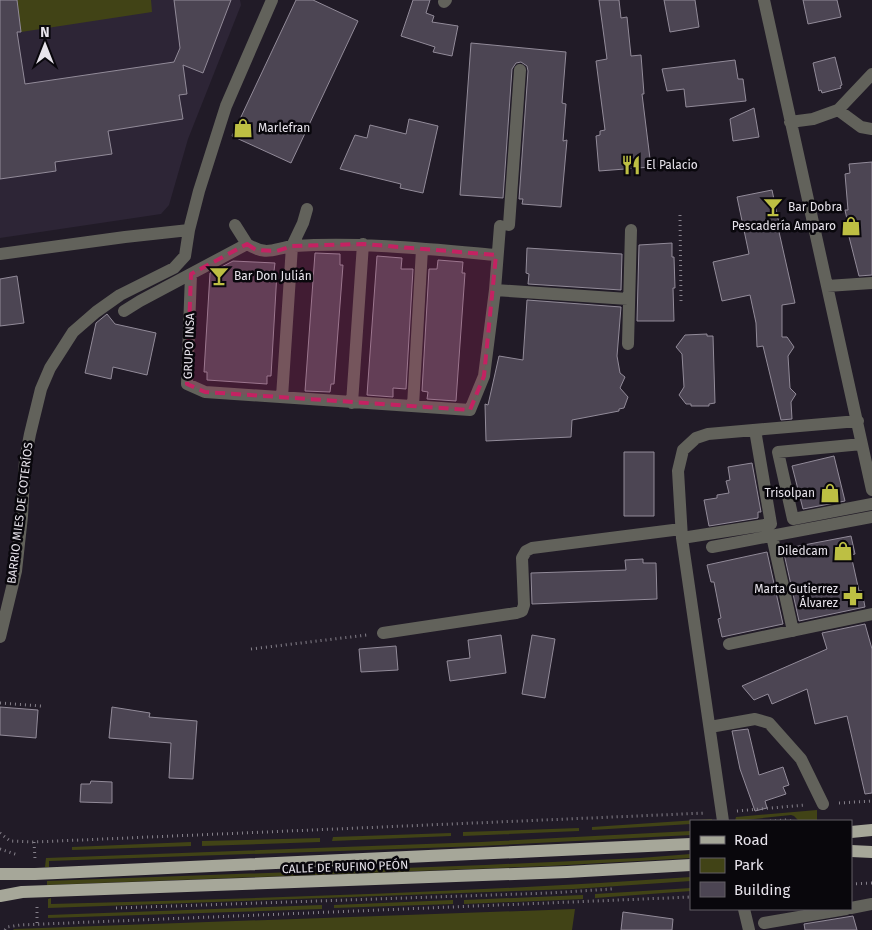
<svg xmlns="http://www.w3.org/2000/svg" width="872" height="930" font-family="'Fira Sans',sans-serif">
<rect width="100%" height="100%" fill="#211b27"/>
<path fill="#2d2536" d="M0 0H240L241 5 188 139 169 205 161 214 0 238Z"/>
<path fill="#414316" d="M17 0H151L152 12 21 32Z
M817 810V821H799L794 816 791 815 735 821 736 817Z
M712 819V821H691V824L592 830V827Z
M579 828V831L463 836V832Z
M691 831V835L481 846 49 861V867H45L46 858 481 842Z
M451 833V836L332 841 333 837Z
M320 838V842L202 846V841Z
M191 842V846L72 850V847Z
M691 854V858L549 866 47 885V881L485 865 640 858Z
M691 877V881L573 889 48 908V899L51 898V904C265 898 478 892 691 877Z
M691 888V891L595 898V894Z
M583 895V899L464 904V900Z
M453 900V904L334 908V905Z
M322 905V909L48 918V915Z
M575 909 572 930H13L14 929Z"/>
<path fill="#4c4553" stroke="#928b99" d="M0 0H17L21 32H17L25 84 174 62 180 48 174 0H231L203 73 183 65 187 94 179 95 183 119 108 131 112 154 55 162 56 171 0 179Z
M296 0H313L358 21 291 163 232 136Z
M413 0H430L426 13 434 16 432 22 458 26 452 56 433 52 435 47 401 36Z
M599 0H619L621 18 627 17 631 56 641 55 644 94H642L651 167 599 171 596 136 600 135V131L605 130 596 61 607 59Z
M664 0H695L699 27 670 32Z
M803 0H837L841 17 808 24Z
M471 43 566 52 562 103 566 104 563 141 567 140 561 207 522 204 523 199H519L528 71 527 66 521 62 516 63 512 69 503 198 460 195Z
M835 57 842 85 840 86 841 88 822 93 821 90 819 91 813 63Z
M735 60 738 79H743L746 101 686 107 684 89 667 91 662 69Z
M754 108 759 137 733 141 730 119Z
M409 119 438 126 423 193 400 188 401 184 340 169 355 135 367 138 370 125 406 134Z
M872 162V275L859 276 846 225 848 224 845 210H848L845 174 850 173 849 164Z
M772 190 779 223H777L795 303 782 305V337H787L794 347 788 356 790 388 796 394 791 402 792 419 781 420 763 346 757 347 756 323 750 295 722 301 713 262 749 254 737 197Z
M672 243V257H674L675 288H673L674 321H637L639 245Z
M527 248 622 254 621 290 528 284 529 274 526 273Z
M315 253 340 254V265H343L334 384H331L330 392 305 391Z
M377 256 402 258 401 269H413L406 389 393 388V397L367 395Z
M438 260 463 262 462 273H465L456 401 427 399 428 392 422 391 429 269H437Z
M233 261 275 263 274 271 277 272 271 376H267V384L207 380V372H204L210 273Z
M17 276 24 323 0 326V279Z
M527 300 621 307 617 356 620 373 625 377 620 388 628 397 624 408 619 409V411L572 420 571 437 486 441 485 404 488 405 499 356 523 360Z
M107 314 115 324 156 333 147 375 113 367 111 379 85 373 96 323Z
M707 334V336H713L715 403 709 404V406H691V404H686L679 395 684 387 682 354 676 347 685 335Z
M624 452H654V516H624Z
M834 456 845 501 803 509 792 466Z
M752 463 761 512H758V518L709 526 704 500 717 498V495L729 493 726 481 730 480 728 467Z
M851 536 855 554 851 555 859 591H862L865 607 799 621 783 549Z
M767 552 783 624 722 637 718 619 721 618 714 582H711L707 565Z
M643 559V563H656L657 599 532 604 531 573 626 570 625 560Z
M865 624 872 649V793L865 794 847 716 815 724 807 689 772 704 768 694 754 700 742 686 827 649 822 633Z
M501 635 506 673 450 681 447 661 470 658 468 640Z
M532 635 555 639 545 698 522 694Z
M396 646 398 670 361 672 359 649Z
M0 707 38 710 36 738 0 735Z
M112 707 150 713 149 717 197 721 193 779 169 778 171 743 109 738Z
M748 729 759 775 783 767 789 785 783 787 786 794 765 801 767 808 755 811 740 769 732 731Z
M91 781 112 782V803L80 802 81 784H90Z
M623 912 673 919 672 930H621Z
M853 916 857 930H805L804 924Z"/>
<g fill="none" stroke-linecap="round" stroke-linejoin="round">
<path stroke="#85808a" stroke-width="3" stroke-dasharray="1 4" stroke-linecap="butt" d="M680 215 681 302
M251 649 367 635
M0 703 41 706
M839 803 872 801
M737 811 805 805
M770 821 786 820 792 821
M0 833 10 841 34 842 706 813
M34 842 35 859
M0 849 18 855
M851 884 872 883
M37 907V924
M116 908 549 893 612 889
M5 930 7 927 20 925 691 897"/>
<path stroke="#62625b" stroke-width="12" d="M764 0 872 490
M444 2 446 0
M838 110 861 127 872 129
M790 122 813 119 838 110 872 74
M235 225 247 244
M509 225 520 70
M0 254 125 237 189 230
M191 274 187 384 205 392 470 410 484 376 495 290 500 226
M827 286 872 283
M495 290 628 299
M124 311 140 301 247 244C268 257 274 248 294 246 362 242 429 249 496 255
M628 344 631 230
M282 397 292 246 303 223 307 209
M352 403 363 244
M413 406 422 249
M862 444 778 452 793 519 872 504
M772 536 793 631
M682 538 771 524 755 430
M712 547 872 517
M383 633 516 613 522 611 524 605 522 558 526 551 532 548 681 529
M0 637 16 571 22 516 25 460 30 434 41 389 50 368 73 332 96 312 120 295 174 268 185 256 189 230 199 191 226 106 272 0
M729 644 872 614
M710 727 755 719 769 723 801 759 823 804
M723 821 682 538 678 471 683 450 696 438 708 434 858 421
M851 908 872 904
M744 909 749 930
M764 923 846 909"/>
<path stroke="#a6a799" stroke-width="12" d="M851 832 872 830
M851 851 872 852
M0 874H35L691 844
M0 896 22 892 567 872 691 865"/>
</g>
<path fill="#c42262" fill-opacity="0.2" stroke="#c42262" stroke-width="4" stroke-dasharray="10 6" stroke-linejoin="round" d="M247 244 256 250 277 251 292 246 363 244 496 255 484 376 470 410 205 392 187 384 191 274Z"/>
<defs>
<symbol id="shop-bare" viewBox="-9 -9 18 18"><path d="M-5-2.5h2.3a2.7 3.5 0 0 1 5.4 0H5L5.5 6h-11ZM-1.5-2.5h3a1.5 2.3 0 0 0-3 0Z" fill="#bdbf43" stroke="#09070c" stroke-width="2.5" paint-order="stroke"/></symbol>
<symbol id="restaurant-bare" viewBox="-9 -9 18 18"><path d="M-5-6h1v4h1v-4h1v4h1v-4h1v5L-1.5 .5V6h-2V.5L-5-1ZM5-6V6H3V1.5H1.5Q1.5-4 5-6Z" fill="#bdbf43" stroke="#09070c" stroke-width="2.5" paint-order="stroke"/></symbol>
<symbol id="bar-bare" viewBox="-9 -9 18 18"><path d="M-6-5H6L.8 .8V4.5H3.5V6h-7V4.5H-.8V.8Z" fill="#bdbf43" stroke="#09070c" stroke-width="2.5" paint-order="stroke"/></symbol>
<symbol id="pharmacy-bare" viewBox="-9 -9 18 18"><path d="M-2-6h4v4h4v4h-4v4h-4v-4h-4v-4h4Z" fill="#bdbf43" stroke="#09070c" stroke-width="2.5" paint-order="stroke"/></symbol>
</defs>
<g fill-rule="evenodd">
<use href="#shop-bare" x="229" y="114" width="28" height="28"/>
<use href="#restaurant-bare" x="617" y="151" width="28" height="28"/>
<use href="#bar-bare" x="759" y="193" width="28" height="28"/>
<use href="#shop-bare" x="837" y="212" width="28" height="28"/>
<use href="#bar-bare" x="205" y="262" width="28" height="28"/>
<use href="#shop-bare" x="816" y="479" width="28" height="28"/>
<use href="#shop-bare" x="829" y="537" width="28" height="28"/>
<use href="#pharmacy-bare" x="839" y="582" width="28" height="28"/>
</g>
<g text-anchor="middle" stroke-width="5" stroke-linejoin="round" paint-order="stroke">
<g font-size="12" fill="#e7e3eb" stroke="#09070c" text-anchor="start">
<text x="258" y="132">Marlefran</text>
<text x="646" y="169">El Palacio</text>
<text x="788" y="211">Bar Dobra</text>
<text x="836" y="230" text-anchor="end">Pescadería Amparo</text>
<text x="234" y="280">Bar Don Julián</text>
<text x="815" y="497" text-anchor="end">Trisolpan</text>
<text x="828" y="555" text-anchor="end">Diledcam</text>
<text x="838" y="593" text-anchor="end">Marta Gutierrez<tspan x="838" dy="14">Álvarez</tspan></text>
</g>
<g font-size="12" fill="#e7e3eb" stroke="#09070c">
<text transform="translate(189 346) rotate(-88)" y="4">GRUPO INSA</text>
<text transform="translate(20 513) rotate(-83)" y="4">BARRIO MIES DE COTERÍOS</text>
<text transform="translate(345 867) rotate(-2)" y="4">CALLE DE RUFINO PEÓN</text>
</g>
</g>
<rect x="690" y="820" width="162" height="90" fill="#09070c" stroke="#625f65"/>
<rect x="700" y="836" width="25" height="8" fill="#a6a799" stroke="#625f65"/>
<text x="734" y="845" font-size="15" fill="#e7e3eb">Road</text>
<rect x="700" y="858" width="25" height="15" fill="#414316" stroke="#625f65"/>
<text x="734" y="870" font-size="15" fill="#e7e3eb">Park</text>
<rect x="700" y="882" width="25" height="15" fill="#4c4553" stroke="#625f65"/>
<text x="734" y="895" font-size="15" fill="#e7e3eb">Building</text>
<g transform="translate(45 45)" stroke="#09070c" stroke-width="4" paint-order="stroke">
<path d="M0-4L9 19L0 12L-9 19Z" fill="#e7e3eb"/>
<text y="-8" font-size="14" font-weight="bold" text-anchor="middle" fill="#e7e3eb">N</text>
</g>
</svg>
